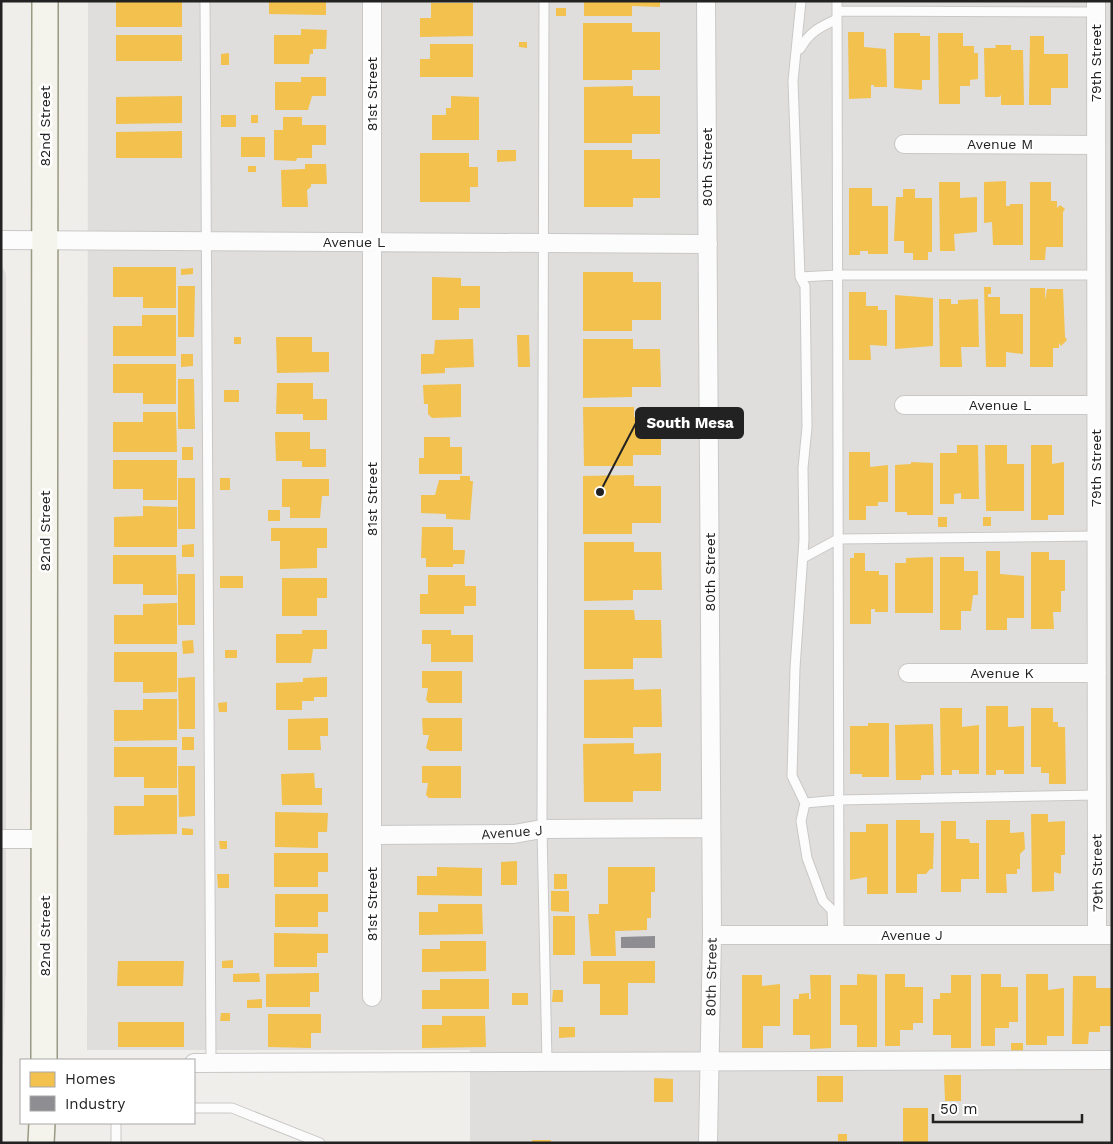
<svg xmlns="http://www.w3.org/2000/svg" width="1113" height="1144" font-family="'Work Sans',sans-serif">
<rect width="100%" height="100%" fill="#f0eeeb"/>
<path fill="#dfdedc" d="M88 1H1112V1143H470V1050H87Z
M1 264 6 274V972L1 1121Z"/>
<path fill="#f2c14e" d="M116 1H182V27H116Z
M269 1H326V15L269 14Z
M584 1H660V7L632 6V16H584Z
M431 3H473V36L420 37V18H431Z
M556 8H566V16H556Z
M583 23H632V32H660V70H632V80H583Z
M301 29 327 30 326 49H313V54H310L309 64H274V35H301Z
M848 32H864V47L886 49 887 87H874V85H871V98L849 99Z
M894 33H920V36H930V80H922V90L894 88Z
M938 33H963V46H974V53H978V79L970 80V86H960V104H939Z
M116 35H182V61H116Z
M1030 36H1044V54H1068V88H1051V105H1029Z
M519 42H527V48L519 47Z
M430 44H473V77H420V59H430Z
M995 45H1011V50H1023L1024 105H1001V95L999 97H985L984 48H996Z
M229 53V65H221V54Z
M301 77H326V96H312L308 110H275V82H301Z
M633 86V96H660V134H632V143H584V87Z
M182 96V123L116 124V97Z
M451 96 479 97V140H432V115H446V108H451Z
M221 115H236V127H221Z
M251 115H258V123H251Z
M283 117H302V125H326V145H312V158H297L296 161 274 160V130H283Z
M182 131V158H116V132Z
M241 137H265V157H241Z
M497 150H516V161L497 162Z
M584 150H632V159H660V198H633V207H584Z
M420 153H469V167H478V187H470V202H420Z
M305 164H326L327 184H311V187L307 190 308 207H282L281 170 305 169Z
M248 166H256V172H248Z
M1006 181V206H1010V204H1023V245H993L992 222 984 223V182Z
M939 182H960V198L977 197V232L954 234 955 251H940Z
M1030 182H1051V201H1057V208L1060 205 1065 209 1063 212V247H1046L1045 260H1030Z
M849 188H872V206H888V254H868V251H860V255H849Z
M903 189H915V198H932V252H928V260H913V253H904V241H894L896 197H903Z
M113 267H176V308H143V297H113Z
M193 268V274L181 275V269Z
M583 272H633V282H661V320H632V331H583Z
M432 277 461 278V286H480V308H459V320H432Z
M178 286H195L194 337H178Z
M984 287H991V294H988V297H1000V314H1023V354L1006 352V367H986Z
M1030 288H1045V300L1047 289H1063L1065 337 1067 340 1061 346 1059 343V348H1053V367H1030Z
M849 292H866V306H878V310H887V346L870 345 871 360H849Z
M895 295 933 298V346L895 349Z
M939 299H951V304H958V300L978 299 979 347H961L962 367H940Z
M142 315H176V356H113V326H142Z
M517 335H529L530 367H518Z
M234 337H241V344H234Z
M276 337H312V352H329V372L277 373Z
M473 339 474 367 445 368V373L421 374V354H434L435 340Z
M583 339H633V349H660L661 387H632V397L583 398Z
M181 354H193V366L181 367Z
M113 364H176V404H143V393H113Z
M178 379H194L195 429H178Z
M277 383H313V399H327V420H303V414H276Z
M461 384V417L432 418 428 414V404H424L423 385Z
M224 390H239V402H224Z
M583 407H634V417H661V455H633V466H584Z
M143 412H176L177 452H113V422H143Z
M275 432H310V449H326V467H302V461H276Z
M424 437H450V447H462V474H419V458H424Z
M957 445H978L979 499H961V493L954 494V504H940V453H957Z
M985 445H1007V464H1024V511H986Z
M1031 445H1052V464L1064 462V515H1048V520H1031Z
M182 447H193V460H182Z
M849 452H870V467L888 465V502H878V506H866V520H849Z
M113 460H177V500H143V489H113Z
M911 462 933 463V515H907V512H895V465L911 464Z
M634 475V486H661V523H632V534H583V476Z
M460 476H470V481H473L470 520 446 519V514L421 513V495H435L439 480H460Z
M178 478H195V529H178Z
M220 478H230V490H220Z
M282 479H329V496H322L320 518H290V507H282Z
M143 506 177 507V547H114V517L143 516Z
M268 510H280V521H268Z
M938 517H947V527H938Z
M983 517H991V526H983Z
M422 527H453V550H465L464 564H453V567H426V558H421Z
M271 528H327V548H317V568L280 569V541H271Z
M584 542H634V552H661L662 590H633V600L584 601Z
M194 544V557H182V545Z
M986 551H1000V574L1024 576V618H1007V630H986Z
M1031 552H1049V560H1065V591H1061V612H1053L1054 629H1031Z
M854 553H865V571H879V575H888V612H875V609H871V624H850V558H854Z
M113 555H176L177 595H143V584H113Z
M933 557V613H895V563H906V558Z
M940 557H964V571H978V595H973L971 611H961V630H940Z
M178 574H195V625H178Z
M428 575H465V586H476V606H464V614H420V594H428Z
M220 576H243V588H220Z
M282 578H327V598H317V616H282Z
M177 603V644H114V615H143V604Z
M584 610H634L635 620H661L662 658H633V669H584Z
M302 630H327V649H313L311 663H276V634H302Z
M422 630H451V635H473V662H431V644H422Z
M193 640 194 653 183 654 182 641Z
M225 650H237V658H225Z
M114 652H177V692L143 693V682H114Z
M422 671H462V703H429L426 700 428 688H422Z
M195 677V729H179L178 678Z
M327 677V697H314V701H302V710H276V683L303 682V678Z
M634 679V690L661 689 662 727H633V738H584V680Z
M143 699H177V740L114 741V710H143Z
M227 702V712H219L218 703Z
M986 706H1008V727L1024 726V774H1004V770H996V775H986Z
M940 708H962V727L979 725V774H959V770H952V775H941Z
M1031 708H1053V722H1058V727H1065L1066 784H1049V773H1041V767H1031Z
M328 718V736H320L321 750H288V719Z
M422 718H462V751H430L426 748 429 735H423Z
M868 723H889V777H862V774H850V726H868Z
M933 724 934 775H921V780H896L895 725Z
M182 737H194V750H182Z
M634 743V754L661 753V791H633V802H584L583 744Z
M114 747H177V788H144V777H114Z
M178 766H195V816L179 817Z
M422 766H461V798H429L426 795 428 783H422Z
M314 773 315 788H322V805H282L281 774Z
M144 795H177V834L114 835V806H144Z
M275 812 328 813 327 832H318V848L275 847Z
M1031 814H1048V822L1065 821V855H1061V874L1054 872V891L1032 892Z
M896 820H920V833H934L933 869H930L926 874H917V893H896Z
M986 820H1010V833L1024 832 1025 849 1020 854V869H1017V874H1006L1007 893H986Z
M941 821H956V839H969L970 843H979V879H961V892H941Z
M866 824H888V894H867V877L850 880V832H866Z
M182 828 193 829V835H182Z
M219 841H227V849H220Z
M274 853H328V872H318V887H274Z
M517 861V885H501V862Z
M437 867 482 868V896L417 895V876H437Z
M608 867H655V892H651V918H647V930L615 931 616 956H591L588 914H599V904H608Z
M217 874H229V888H218Z
M554 874H567V889H554Z
M551 891H569V912L551 911Z
M275 894H328V912H318V927H275Z
M438 904H482L483 934 419 935V912H438Z
M553 916H575V955H553Z
M274 933 328 934V953H317V967H274Z
M440 941H486V971L422 972V949H440Z
M233 960V968H222V961Z
M118 961H184L183 986H117Z
M583 961H655V983H628V1015H600V984H583Z
M259 973 260 982H233V974Z
M319 973V992H310V1007H266V974Z
M857 974 877 975V1047H857V1025H840V985H857Z
M885 974H905V987H923V1023H913V1030H900V1046H885Z
M981 974H1001V987H1018V1022H1009V1028H995V1046H981Z
M1026 974H1048V990L1064 988V1036H1047V1045H1026Z
M742 975H762V986L780 984V1026H763V1048H742Z
M810 975H831V1048L810 1049V1035H793V999H799V994L809 993V999H811Z
M951 975H971V1048H951V1035H933V999H940V993H951Z
M1073 976H1096V988H1111V1026H1100V1032H1089L1088 1044H1072Z
M440 979H489V1009H422V990H440Z
M553 990H563V1002H552Z
M512 993H528V1005H512Z
M262 999V1008H247V1000Z
M221 1013H230V1021H220Z
M268 1014H321V1033H311V1048L268 1047Z
M442 1016H485L486 1047 422 1048V1025H442Z
M118 1022H184V1047H118Z
M559 1027H575V1037L559 1038Z
M1011 1043H1023V1051H1011Z
M944 1075H961V1101H945Z
M817 1076H843V1102H817Z
M654 1078 673 1079V1102H654Z
M903 1108H928V1143H903Z
M838 1134H847V1141H838Z
M532 1140H551V1143H532Z"/>
<path fill="#8d8d92" d="M655 936V948H621V937Z"/>
<g fill="none" stroke-linecap="round" stroke-linejoin="round">
<defs>
<path id="service" d="M205 1 211 1062
M544 1 542 829 547 1062
M801 1 793 81 800 277 805 286 807 427 803 468 804 539 795 668 792 776 805 803 801 821 807 858 823 901 832 910 833 935
M837 1 839 935
M837 11 1096 12
M800 49C809 32 820 27 837 19
M800 277 838 275H1096
M803 558 838 539 1096 536
M805 803 839 800 1096 795
M194 1108H232L320 1143
M116 1143V1123"/>
<path id="minor" d="M372 1V997
M706 1 712 935 708 1143
M1096 1 1097 935
M904 144 1096 145
M1 240 708 244
M904 405H1096
M908 673H1097
M372 835 514 834 542 829 711 828
M1 839H45
M712 935H1112
M194 1063 1112 1060"/>
<path id="secondary" d="M44 1060 45 1
M41 1143 42 1123"/>
</defs>
<use href="#service" stroke="#c9c8c7" stroke-width="11"/>
<use href="#minor" stroke="#c9c8c7" stroke-width="20"/>
<use href="#secondary" stroke="#999a82" stroke-width="28"/>
<use href="#service" stroke="#fdfcfc" stroke-width="9"/>
<use href="#minor" stroke="#fdfcfc" stroke-width="18"/>
<use href="#secondary" stroke="#f4f4ed" stroke-width="25"/>
</g>
<g text-anchor="middle" stroke-width="5" stroke-linejoin="round" paint-order="stroke">
<g font-size="14" fill="#222" stroke="#fff">
<text transform="translate(1096 63) rotate(-90)" y="5">79th Street</text>
<text transform="translate(372 94) rotate(-90)" y="5">81st Street</text>
<text transform="translate(45 126) rotate(-90)" y="5">82nd Street</text>
<text x="1000" y="149">Avenue M</text>
<text transform="translate(707 167) rotate(-90)" y="5">80th Street</text>
<text x="354" y="247">Avenue L</text>
<text x="1000" y="410">Avenue L</text>
<text transform="translate(1096 468) rotate(-90)" y="5">79th Street</text>
<text transform="translate(372 499) rotate(-90)" y="5">81st Street</text>
<text transform="translate(45 531) rotate(-90)" y="5">82nd Street</text>
<text transform="translate(710 572) rotate(-90)" y="5">80th Street</text>
<text x="1002" y="678">Avenue K</text>
<text transform="translate(512 832) rotate(-4)" y="5">Avenue J</text>
<text transform="translate(1097 873) rotate(-91)" y="5">79th Street</text>
<text transform="translate(372 904) rotate(-90)" y="5">81st Street</text>
<text x="912" y="940">Avenue J</text>
<text transform="translate(45 936) rotate(-90)" y="5">82nd Street</text>
<text transform="translate(711 977) rotate(-89)" y="5">80th Street</text>
</g>
</g>
<path fill="none" stroke="#222" stroke-width="2" d="M600 492L636 423"/>
<circle fill="#222" stroke="#fff" stroke-width="2" cx="600" cy="492" r="5"/>
<rect fill="#222" stroke="#222" stroke-width="2" x="636" y="408" width="107" height="30" rx="5"/>
<g font-size="15" text-anchor="middle" font-weight="bold" fill="#fff">
<text x="690" y="428">South Mesa</text>
</g>
<rect width="1113" height="1144" fill="none" stroke="#222222" stroke-width="5"/>
<rect x="20" y="1059" width="175" height="65" fill="#ffffff" stroke="#a7a7a7"/>
<rect x="30" y="1072" width="25" height="15" fill="#f2c14e" stroke="#a7a7a7"/>
<text x="65" y="1084" font-size="15" fill="#222222">Homes</text>
<rect x="30" y="1096" width="25" height="15" fill="#8d8d92" stroke="#a7a7a7"/>
<text x="65" y="1109" font-size="15" fill="#222222">Industry</text>
<path d="M933 1114v8h149v-8" fill="none" stroke="#222222" stroke-width="2.5"/>
<text x="940" y="1114" font-size="15" fill="#222222" stroke="#ffffff" stroke-width="4" paint-order="stroke">50 m</text>
</svg>
